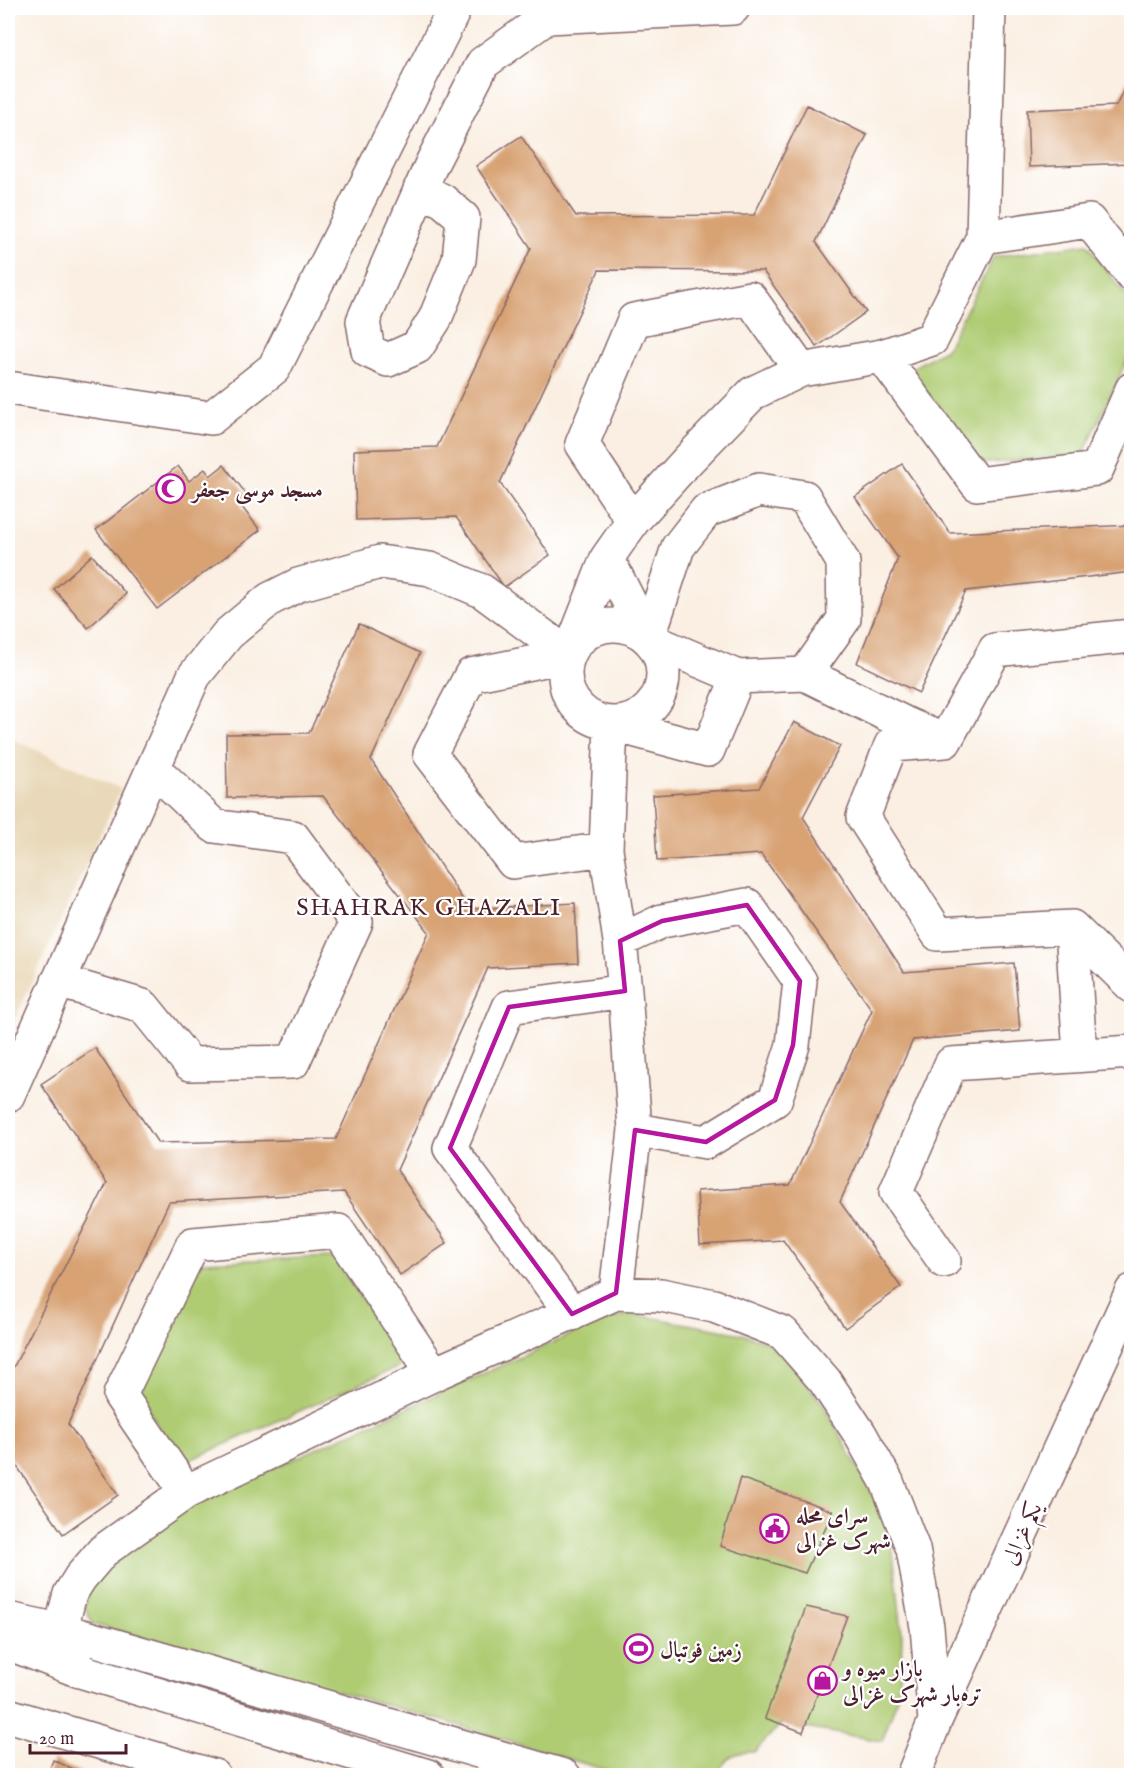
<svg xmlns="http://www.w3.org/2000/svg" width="1139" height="1783" font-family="'IM FELL English',Amiri,serif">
<rect width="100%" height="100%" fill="#fff"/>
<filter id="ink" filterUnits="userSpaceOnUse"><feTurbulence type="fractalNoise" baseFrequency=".0167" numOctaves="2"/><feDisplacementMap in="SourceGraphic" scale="12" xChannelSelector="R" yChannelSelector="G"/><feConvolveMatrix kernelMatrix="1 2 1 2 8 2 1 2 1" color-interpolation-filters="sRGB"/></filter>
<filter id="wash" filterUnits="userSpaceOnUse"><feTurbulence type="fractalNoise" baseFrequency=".008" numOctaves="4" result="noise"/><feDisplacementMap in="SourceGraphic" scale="24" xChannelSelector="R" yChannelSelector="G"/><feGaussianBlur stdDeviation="1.35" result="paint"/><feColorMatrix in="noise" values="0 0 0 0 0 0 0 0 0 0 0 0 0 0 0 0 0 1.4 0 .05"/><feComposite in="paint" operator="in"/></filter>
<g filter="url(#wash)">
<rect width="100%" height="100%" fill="#faefe2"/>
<path fill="#e9d9ba" d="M8 737 121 789 8 1034Z"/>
<path fill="#afcc73" stroke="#7c764f" stroke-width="1.5" d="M1087 244 1131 303V351L1083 455 978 464 910 369 946 349 994 257Z
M334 1257 405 1364 181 1464 136 1388 200 1262Z
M632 1314 742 1334 774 1344 823 1404 876 1501 892 1543 902 1633 901 1670 896 1702 882 1741 781 1724 754 1752C729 1752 730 1757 715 1775H622L440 1720 93 1624 85 1608 88 1591 100 1570 189 1506 603 1320Z"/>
<g id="blocks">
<path fill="#d8a273" d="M1132 72V163L1029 167 1027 110 1116 106Z
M807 105 867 135 816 242 866 312 817 347 763 271 599 270 500 483 550 555 504 587 456 517 356 520 354 450 437 447 531 248 476 166 521 136 576 216 754 215Z
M902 464 950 533 1132 525V572L966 591 919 693 857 663 898 558 855 497Z
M224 465 250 499 241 506 260 530 157 609 96 530 178 466 189 481 205 469 210 476Z
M92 555 126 594 88 628 54 589Z
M359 624 420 653 371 760 469 909 575 903 578 963 488 968 397 1170 447 1243 400 1275 344 1192 169 1202 68 1424 118 1495 63 1534 12 1459H8V1378L107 1183 41 1084 95 1048 158 1143 336 1139 429 932 323 796 227 798 226 734 309 733Z
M794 722 840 746 803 817 904 972 1014 963 1020 1031 913 1040 840 1202 901 1287 845 1328 783 1240 700 1245 697 1191 790 1185 872 1010 761 854 657 861 653 795 759 788Z
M740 1478 833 1511 805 1573 720 1546Z
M806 1607 847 1616 803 1732 765 1718Z
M53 1760 89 1776H47Z"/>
</g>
</g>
<g filter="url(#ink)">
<use href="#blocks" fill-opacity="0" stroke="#88686b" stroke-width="1.5"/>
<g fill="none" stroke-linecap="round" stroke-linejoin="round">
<defs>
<path id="minor" d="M420 189 443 201 463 218 459 260 435 319 417 347 388 360 368 351 363 321 432 163 483 63 547 17 733 8
M983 237 1089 221 1132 275
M882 356 977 484 1097 469 1132 389
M8 388 211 418 274 368 455 8
M633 521 582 444 634 320 750 298 801 370
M607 558 648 639
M565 674a49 49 0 1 1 98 0a49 49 0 1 1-98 0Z
M1132 636 995 650 945 741 891 745 863 817 938 934 1072 927 1132 986
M569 655 607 558 633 521 688 460 753 393 801 370 882 356 932 339 983 237 989 8
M569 655 471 675 430 754 513 862 606 849
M805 674 738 677 648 639 678 547 706 511 759 490 804 497 843 562 844 619 805 674 904 723 945 741
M1072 927 1080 1055
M620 941 606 849 611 724 708 750 738 677
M58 981 143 1006 190 1064 293 1062 356 922 293 837 214 826 153 768
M625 991 620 941 662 921 747 905 800 981 793 1045 775 1100 706 1142 635 1130
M8 1095 194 676 228 634 270 599 298 585 380 562 430 569 482 591 569 655
M944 1261 896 1192 951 1064 1132 1052
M572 1314 450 1148 509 1007 625 991 635 1130 616 1293
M186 1492 120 1395 193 1244 338 1231 434 1374
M8 1619 68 1632 564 1776
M8 1643 77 1670 428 1776
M77 1670 64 1617 70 1594 80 1578 103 1551 186 1492 434 1374 616 1293 661 1295 714 1306 783 1333 825 1381 860 1434 887 1482 913 1549 927 1627 935 1721
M8 1715 214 1776
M913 1776 935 1721 1132 1291"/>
</defs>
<use href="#minor" stroke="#88686b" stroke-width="36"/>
<use href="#minor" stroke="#fff" stroke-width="33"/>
</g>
</g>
<path fill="none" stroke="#b5179e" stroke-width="4.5" stroke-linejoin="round" d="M747 905 800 981 793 1045 775 1100 706 1142 635 1130 616 1293 572 1314 450 1148 509 1007 625 991 620 941 662 921Z"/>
<defs>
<symbol id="mosque-ring" viewBox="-11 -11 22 22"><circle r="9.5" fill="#fff" stroke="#b5179e" stroke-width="1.5"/><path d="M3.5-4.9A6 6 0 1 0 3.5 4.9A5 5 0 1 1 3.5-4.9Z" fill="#b5179e"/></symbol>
<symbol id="civic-ring" viewBox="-11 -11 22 22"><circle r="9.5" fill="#fff" stroke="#b5179e" stroke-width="1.5"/><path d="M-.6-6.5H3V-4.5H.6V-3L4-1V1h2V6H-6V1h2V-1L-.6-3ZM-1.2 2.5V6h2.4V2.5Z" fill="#b5179e"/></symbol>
<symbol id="stadium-ring" viewBox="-11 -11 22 22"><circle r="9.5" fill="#fff" stroke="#b5179e" stroke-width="1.5"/><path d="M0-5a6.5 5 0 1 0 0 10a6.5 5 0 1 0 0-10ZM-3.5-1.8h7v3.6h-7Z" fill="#b5179e"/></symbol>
<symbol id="shop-ring" viewBox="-11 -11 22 22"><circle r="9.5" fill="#fff" stroke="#b5179e" stroke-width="1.5"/><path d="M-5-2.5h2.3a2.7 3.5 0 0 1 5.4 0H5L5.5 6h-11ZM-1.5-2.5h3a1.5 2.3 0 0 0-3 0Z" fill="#b5179e"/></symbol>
</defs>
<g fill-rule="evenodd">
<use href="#mosque-ring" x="154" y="472" width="33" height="33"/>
<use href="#civic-ring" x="758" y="1512" width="33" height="33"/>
<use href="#stadium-ring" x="622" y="1632" width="33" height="33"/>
<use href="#shop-ring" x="806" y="1664" width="33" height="33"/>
</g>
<g text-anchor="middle" stroke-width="4.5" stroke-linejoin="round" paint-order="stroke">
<g font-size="22" font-weight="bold" fill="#4a1f2b" stroke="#fff" text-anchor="start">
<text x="192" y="497">مسجد موسی جعفر</text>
<text x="796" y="1523">سرای محله<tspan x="796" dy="25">شهرک غزالی</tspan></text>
<text x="660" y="1657">زمین فوتبال</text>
<text x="843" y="1676">بازار میوه و<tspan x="843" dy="25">تره‌بار شهرک غزالی</tspan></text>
</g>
<g font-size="22" fill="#4a1f2b" stroke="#fff">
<text transform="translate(1021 1533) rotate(-65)" y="8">یکم غزالی</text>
</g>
<g font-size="24" letter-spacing="1.5" fill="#4a1f2b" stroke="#fff">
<text x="429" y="915">SHAHRAK GHAZALI</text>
</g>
</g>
<rect width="1139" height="1783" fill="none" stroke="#fff" stroke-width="30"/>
<path d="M30 1744v9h96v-9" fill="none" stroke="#4a1f2b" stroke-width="3"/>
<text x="39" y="1744" font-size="18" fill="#4a1f2b" stroke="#ffffff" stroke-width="4.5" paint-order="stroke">20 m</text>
</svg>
